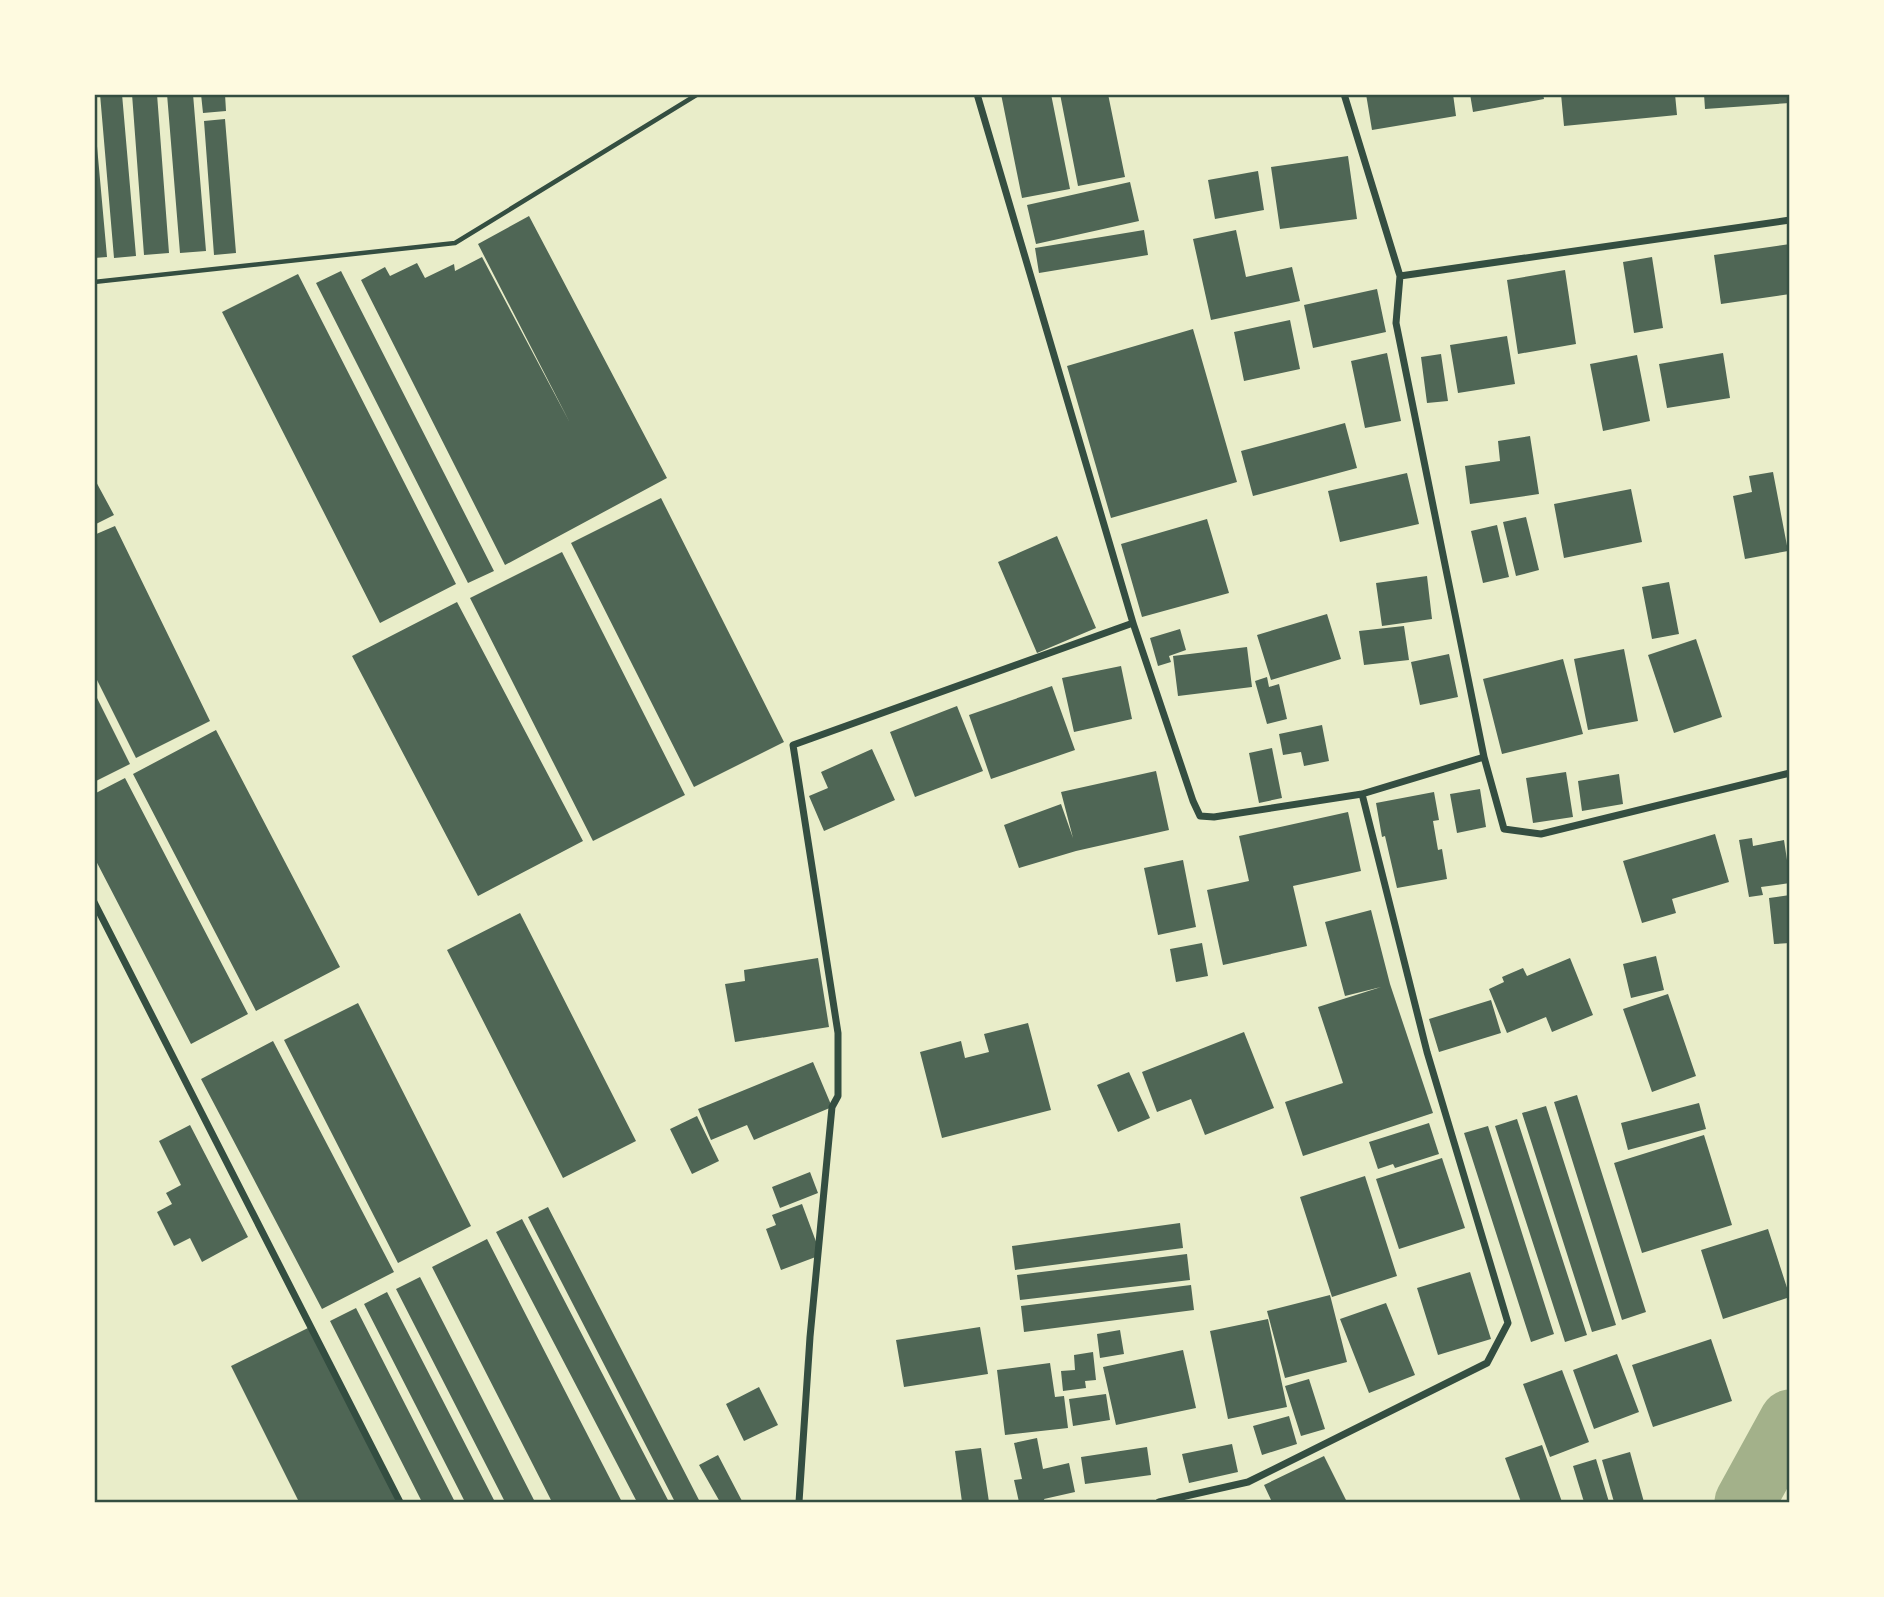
<svg xmlns="http://www.w3.org/2000/svg" width="1884" height="1597" font-family="Jost,sans-serif">
<rect width="100%" height="100%" fill="#e9edc9"/>
<g fill="none" stroke-linecap="round" stroke-linejoin="round">
<path stroke="#a3b18a" stroke-width="61" d="M1745 1502 1790 1420"/>
</g>
<path fill="#4f6655" d="M100 94H122L136 256 114 258Z
M132 94H157L169 253 144 255Z
M167 94H193L206 251 180 253Z
M201 94H225L226 111 203 113Z
M1001 94H1051L1070 189 1022 198Z
M1060 94H1108L1125 177 1078 186Z
M1366 94H1453L1456 116 1372 130Z
M1470 94H1543L1544 99 1473 112Z
M1561 94H1675L1677 115 1564 126Z
M1704 94H1790V103L1705 109Z
M225 119 236 253 214 255 204 121Z
M94 135H96L107 257 94 258Z
M1348 156 1357 219 1280 229 1271 167Z
M1258 171 1264 210 1215 219 1208 180Z
M1130 182 1139 221 1036 244 1027 205Z
M529 216 667 478 505 565 361 280 385 267 390 276 417 263 425 278 454 264 455 271 482 257 570 423 478 244Z
M1144 230 1148 255 1039 273 1035 248Z
M1236 230 1246 277 1292 267 1300 301 1211 320 1193 239Z
M1790 244V294L1721 304 1714 255Z
M1652 257 1663 328 1634 333 1623 262Z
M1565 270 1576 344 1518 354 1507 280Z
M341 271 494 571 468 583 316 283Z
M298 274 456 584 380 623 222 312Z
M1377 289 1386 332 1313 348 1304 305Z
M1290 320 1300 369 1244 381 1234 332Z
M1193 329 1237 482 1111 518 1067 366Z
M1507 336 1515 384 1458 393 1450 345Z
M1387 353 1401 421 1365 428 1351 361Z
M1723 353 1730 398 1667 408 1659 364Z
M1441 354 1448 401 1427 403 1421 357Z
M1637 355 1650 421 1603 431 1590 364Z
M1345 423 1357 468 1253 496 1241 451Z
M1530 436 1539 494 1470 504 1465 466 1500 461 1498 441Z
M1773 472 1788 551 1745 559 1733 496 1752 492 1749 476Z
M1407 473 1419 524 1340 542 1328 491Z
M94 478 114 515 94 525Z
M1631 489 1642 542 1564 558 1554 504Z
M661 498 784 742 694 787 571 543Z
M1526 517 1539 570 1516 576 1503 522Z
M1207 519 1229 593 1142 617 1121 544Z
M1497 525 1509 577 1483 583 1471 531Z
M115 526 210 721 136 758 94 674V535Z
M1057 536 1096 628 1037 653 998 562Z
M562 552 685 795 593 841 470 598Z
M1427 576 1432 619 1382 626 1376 583Z
M1669 582 1679 634 1652 639 1642 587Z
M457 602 583 841 478 896 352 656Z
M1327 614 1341 659 1271 680 1257 635Z
M1404 626 1409 660 1364 665 1359 631Z
M1180 629 1186 650 1169 656 1171 662 1158 666 1150 638Z
M1696 639 1722 717 1674 733 1648 655Z
M1247 647 1252 687 1178 696 1173 656Z
M1624 649 1638 721 1588 730 1574 659Z
M1449 654 1458 697 1420 705 1411 662Z
M1563 659 1583 734 1502 754 1483 679Z
M1121 666 1132 719 1074 732 1062 678Z
M1267 677 1269 687 1279 684 1287 719 1267 724 1255 681Z
M1052 686 1075 750 991 779 969 715Z
M94 692 130 764 94 782Z
M957 706 983 771 915 797 890 732Z
M1322 725 1329 761 1304 766 1301 752 1283 755 1279 734Z
M216 730 340 967 256 1011 133 774Z
M1272 748 1282 798 1259 803 1249 753Z
M872 749 895 800 824 831 809 796 828 788 821 772Z
M1156 771 1169 830 1076 851 1019 868 1004 825 1061 804 1073 838 1061 792Z
M1566 772 1573 817 1533 823 1526 778Z
M1619 774 1623 804 1582 811 1578 781Z
M125 778 248 1014 191 1044 94 857V794Z
M1480 789 1486 827 1457 833 1450 794Z
M1434 792 1439 820 1433 821 1438 850 1442 849 1447 879 1397 888 1385 836 1382 837 1376 803Z
M1348 812 1361 871 1293 886 1307 946 1223 965 1207 890 1249 881 1239 836Z
M1715 834 1729 882 1672 899 1676 913 1642 923 1623 861Z
M1752 838 1753 846 1784 840 1787 860 1790 859V883L1761 887 1763 895 1749 897 1739 840Z
M1183 860 1196 927 1158 935 1144 868Z
M1790 895V943L1774 944 1769 898Z
M1371 910 1390 984 1433 1113 1303 1156 1285 1102 1343 1083 1318 1007 1381 987 1345 996 1325 922Z
M520 913 636 1141 563 1178 447 950Z
M1202 943 1208 976 1176 982 1170 949Z
M1656 956 1664 990 1631 998 1623 964Z
M818 958 829 1027 735 1042 725 984 745 981 744 970Z
M1570 958 1593 1015 1552 1032 1546 1017 1507 1033 1489 989 1504 982 1502 977 1523 968 1527 976Z
M1668 994 1696 1076 1652 1092 1623 1009Z
M1491 1000 1501 1033 1439 1052 1429 1019Z
M358 1003 471 1226 398 1263 284 1040Z
M1028 1023 1051 1110 942 1138 920 1052 961 1041 965 1058 989 1052 984 1034Z
M1244 1032 1274 1108 1205 1135 1191 1099 1157 1112 1142 1072Z
M273 1041 394 1272 322 1309 201 1079Z
M813 1062 832 1107 754 1140 747 1125 711 1140 698 1109Z
M1129 1072 1150 1118 1118 1132 1097 1085Z
M1577 1095 1646 1312 1622 1320 1554 1102Z
M1699 1103 1706 1129 1628 1150 1621 1123Z
M1546 1106 1616 1325 1592 1332 1522 1113Z
M697 1116 719 1161 692 1174 670 1129Z
M1517 1119 1587 1335 1565 1342 1495 1126Z
M1429 1123 1439 1154 1395 1168 1393 1164 1378 1169 1369 1142Z
M190 1125 248 1237 202 1262 190 1238 174 1246 157 1212 172 1204 166 1193 181 1185 159 1141Z
M1488 1126 1554 1334 1531 1342 1464 1133Z
M1704 1135 1732 1225 1642 1253 1614 1163Z
M1442 1158 1465 1228 1399 1249 1376 1179Z
M810 1172 818 1193 780 1208 772 1187Z
M1365 1176 1397 1276 1332 1297 1300 1197Z
M802 1204 821 1255 781 1270 766 1229 776 1225 772 1215Z
M548 1207 700 1502H675L528 1217Z
M522 1219 669 1502H637L496 1232Z
M1180 1223 1183 1248 1015 1270 1012 1246Z
M1768 1229 1790 1297 1723 1319 1701 1250Z
M487 1239 622 1502H552L432 1267Z
M1187 1254 1190 1280 1020 1300 1017 1275Z
M1470 1272 1491 1339 1438 1355 1417 1288Z
M420 1277 535 1502H505L396 1289Z
M1191 1285 1194 1310 1024 1332 1021 1306Z
M387 1292 495 1502H465L364 1304Z
M1330 1295 1347 1362 1285 1378 1267 1311Z
M1386 1303 1415 1375 1369 1393 1340 1319Z
M356 1308 455 1502H422L330 1321Z
M1268 1319 1287 1407 1228 1419 1210 1331Z
M312 1326 400 1502H299L231 1366Z
M980 1327 988 1374 904 1387 896 1340Z
M1120 1330 1124 1354 1100 1358 1097 1334Z
M1711 1339 1732 1401 1653 1427 1632 1365Z
M1183 1350 1196 1408 1116 1425 1103 1367Z
M1093 1352 1096 1380 1085 1381 1086 1388 1063 1391 1061 1371 1075 1370 1074 1355Z
M1617 1354 1639 1412 1594 1429 1573 1370Z
M1050 1363 1055 1397 1064 1396 1068 1428 1005 1435 997 1370Z
M1562 1370 1589 1442 1550 1457 1523 1384Z
M1309 1379 1325 1429 1301 1436 1285 1386Z
M759 1387 778 1425 744 1441 726 1404Z
M1106 1394 1110 1420 1073 1426 1069 1399Z
M1289 1416 1297 1444 1262 1455 1253 1426Z
M1037 1438 1043 1469 1069 1463 1075 1492 1044 1499 1045 1502H1019L1014 1480 1022 1479 1014 1443Z
M1232 1444 1238 1472 1189 1483 1182 1454Z
M1542 1445 1562 1502H1521L1505 1458Z
M1147 1447 1151 1475 1085 1484 1081 1457Z
M981 1448 989 1502H962L955 1451Z
M1630 1452 1644 1502H1614L1602 1460Z
M718 1455 742 1501 740 1502H720L699 1465Z
M1324 1456 1347 1502H1272L1264 1485Z
M1596 1459 1609 1502H1584L1573 1466Z"/>
<g fill="none" stroke-linecap="round" stroke-linejoin="round">
<path stroke="#344e41" stroke-width="4.5" d="M94 282 455 243 698 94"/>
<path stroke="#344e41" stroke-width="7" d="M977 94 1133 623 1193 801 1200 816 1214 817 1362 794 1484 757 1396 323 1400 276 1344 94
M1400 276 1790 220
M1484 757 1504 829 1541 834 1790 773
M94 902 400 1502
M799 1502 810 1337 832 1107 838 1096V1033L793 745 1133 623
M1159 1502 1248 1482 1487 1363 1508 1323 1427 1052 1362 794"/>
</g>
<rect width="1884" height="1597" fill="none" stroke="#fefae0" stroke-width="192"/>
<rect x="96" y="96" width="1692" height="1405" fill="none" stroke="#344e41" stroke-width="2.5"/>
</svg>
